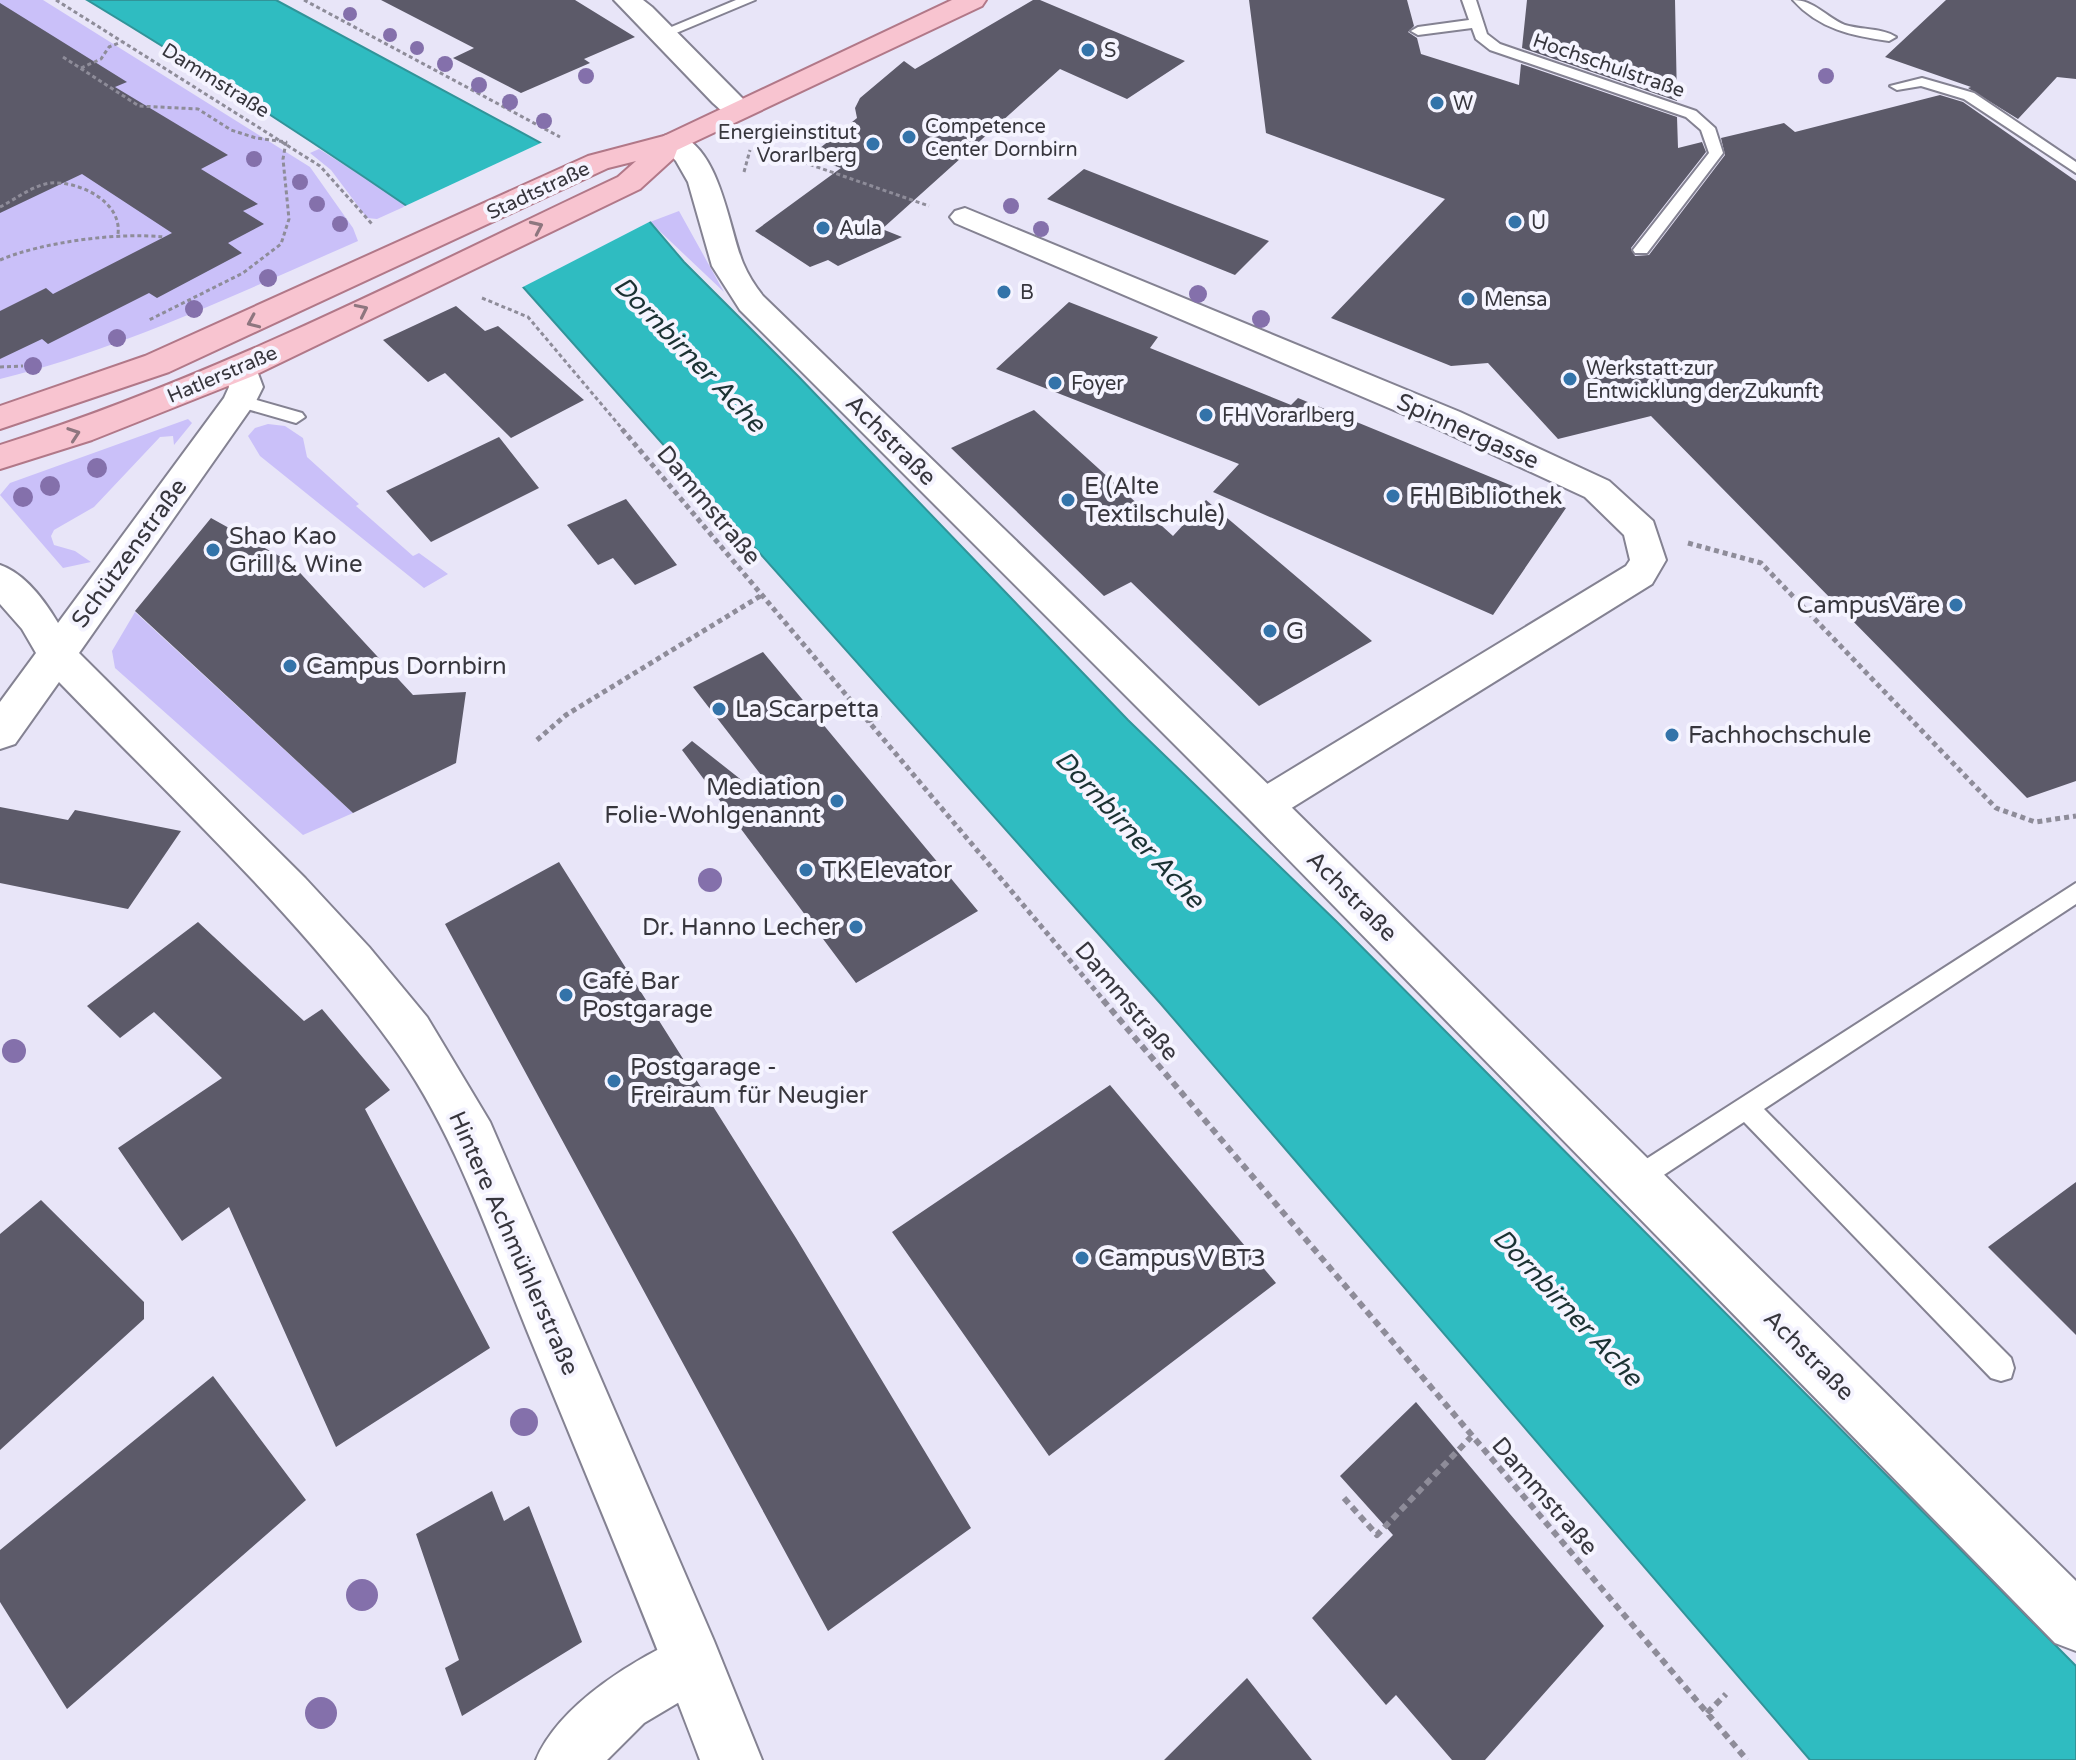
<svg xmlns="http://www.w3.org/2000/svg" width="2076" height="1760" font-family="'Varela Round',sans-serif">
<rect width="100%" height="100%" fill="#e8e5f8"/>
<path fill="#cac0f9" d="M0 0H43L310 167 353 228 358 241C241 292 124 348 0 379Z
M319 149 408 205 377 219 367 218 331 170 310 153Z
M679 211 724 292 650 222Z
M188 419 192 423 174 445 173 436 160 437 94 507 54 530 51 536 54 545 75 551 91 562 63 568 0 495 10 483Z
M268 424 285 426 303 438 307 457 359 504 356 506 413 556 419 553 448 574 424 588 260 456 248 436 255 428Z
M135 612 353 813 303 835 115 668 112 651Z"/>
<path fill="#2fbcc1" stroke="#319499" stroke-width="2" d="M87 0H276L541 143 650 222 684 262 799 377 1128 720 1336 921 2076 1666V1760H1810L1160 1003 523 287C381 186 236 90 87 0Z"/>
<path fill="#e8e5f8" d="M545 141 653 220 519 289 403 207Z"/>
<path fill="#5c5a69" d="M381 0H575L635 37 584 59 590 63 521 93 453 58 474 48Z
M1033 0H1040L1185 61 1127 99 1060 69 882 229 902 237 838 266 828 260 810 267 755 231 841 168 809 157 857 118 855 108 860 98 904 61 915 69Z
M1249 0H1407L1414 26 1408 32 1417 38 1421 54 1519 85 1521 64 1677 117 1678 148 1702 142 1706 152 1631 248 1635 256 1649 255 1725 155 1721 138 1784 123 1795 132 1940 95 1963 102 2076 181V781L2027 798 1651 416 1558 439 1488 363 1451 366 1331 318 1445 199 1266 133Z
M1527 0H1675L1677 101 1522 48Z
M1946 0H2076V79L2057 77 2018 119 1968 88 1971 87 1885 57Z
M0 3 127 82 115 87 228 155 201 169 258 204 243 211 264 224 228 243 242 253 157 298 149 293 48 344 42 339 0 359V311L46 288 53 294 172 233 82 174 0 213Z
M1084 169 1175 205 1269 241 1235 275 1047 199Z
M1069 302 1158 337 1150 348 1291 405 1298 398 1566 508 1493 615 1213 492 1239 464 996 369Z
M456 306 485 331 498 326 584 400 511 438 445 373 428 382 383 340Z
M1034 410 1173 536 1206 500 1372 641 1259 706 1131 582 1104 596 951 448Z
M499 437 539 488 431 542 386 491Z
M626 499 677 565 635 585 613 558 598 565 567 525Z
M211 518 290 562 413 695 466 692 456 763 353 813 135 611Z
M763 652 978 911 856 983 682 750 692 741 767 800 775 793 693 687Z
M0 807 68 820 75 810 181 831 128 909 0 883Z
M559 862 796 1238 971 1528 828 1631 445 924Z
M198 922 304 1021 322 1009 390 1090 365 1109 490 1348 336 1447 229 1207 182 1241 118 1148 222 1078 154 1012 120 1038 87 1006Z
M1110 1085 1276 1283 1049 1456 892 1232Z
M2076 1182V1335L1988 1247Z
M41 1200 144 1302V1319L0 1450V1234Z
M213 1376 306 1500 67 1709 0 1602V1550Z
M1416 1402 1604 1626 1485 1760H1452L1396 1695 1386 1705 1312 1618 1393 1535 1340 1476Z
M492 1491 504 1521 529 1506 582 1642 462 1716 445 1668 459 1660 416 1534Z
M1247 1678 1312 1760H1164Z"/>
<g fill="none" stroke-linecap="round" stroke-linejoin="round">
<defs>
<path id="service" d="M736 0H755L669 36 657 33Z
M1462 0H1476L1487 34 1500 44 1696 111 1715 128 1723 153 1647 253H1635L1633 250 1709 153 1701 130 1686 117 1490 50 1476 39 1472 28 1418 35 1411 31 1418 27 1469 20Z
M1793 0C1814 0 1826 17 1845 25 1861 30 1883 28 1896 37L1889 41C1852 36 1819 29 1793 0Z
M1922 78 1974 93 2076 162V173L1964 99 1921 86 1897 90 1890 86Z
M239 395 302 413 305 417 296 423 233 405 230 401Z
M2076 883V904L1764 1109 2011 1358 2014 1368 2011 1378 2001 1381 1991 1378 1744 1122 1644 1188 1635 1192 1626 1188 1622 1180 1626 1172Z"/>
<path id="minor" d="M965 208 1460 412 1609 481 1653 521 1666 560 1652 584 1277 817 1263 822 1249 817 1243 806 1249 795 1626 566 1630 560 1624 535 1585 497 1436 428 955 223 950 217 955 211Z
M693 1633 713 1642 722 1662 713 1682 644 1723 607 1760H536C559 1704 638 1656 693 1633Z"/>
<path id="tertiary" d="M614 0H643L652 7 748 104 752 110 748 116C732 120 725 114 713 103Z
M674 133C720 145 728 226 743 263 748 275 755 286 763 296L1278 794 2076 1581V1651L2055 1643 1248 818 740 310 712 266 688 182 676 161 659 142 664 136Z
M241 357 253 360 263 387 256 401 79 653 305 878 369 947 427 1017 490 1122 714 1641 762 1760H700C646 1616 586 1475 528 1333 489 1237 453 1128 391 1044 295 912 172 799 59 682L15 744 0 749V702L36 653 22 629 0 604V565C24 573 45 601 58 623L224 398 229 387 224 368 229 360Z"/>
<path id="primary" d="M952 0H986L982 6 677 150 674 158 640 189 253 376 92 440 0 469V445C215 378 416 272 618 177L636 161 608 168 169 372 0 429V406L145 356 588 156 664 136Z"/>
</defs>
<use href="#service" stroke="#848292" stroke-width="4"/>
<use href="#minor" stroke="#848292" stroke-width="4"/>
<use href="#tertiary" stroke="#848292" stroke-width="4"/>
<use href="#primary" stroke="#b17888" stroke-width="4"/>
<path stroke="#8e8c99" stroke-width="3" stroke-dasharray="4 3" stroke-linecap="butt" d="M56 0 320 166 372 224
M304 0 560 137
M63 57 139 106 198 109 231 130 256 138 286 142 283 159 289 219 281 244 243 273 149 320
M81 68 101 59 109 47 121 42
M757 146 929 206
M744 172 750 150
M0 207C16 199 33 185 51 183 80 181 122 202 118 234
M0 260C42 242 119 232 164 237
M482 298 528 317 624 431
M0 367 23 366"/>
<path stroke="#8e8c99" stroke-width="5" stroke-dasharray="5 4" stroke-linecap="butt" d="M622 429 1105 1002
M1688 543 1761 563 1996 808 2035 822 2076 816
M868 721 882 714
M537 740 566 715 762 595"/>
<path stroke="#8e8c99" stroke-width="6" stroke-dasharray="7 5" stroke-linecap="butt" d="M1103 1000 1747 1760
M1344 1498 1377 1535 1471 1437
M1707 1713 1726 1694"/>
<use href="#service" fill="#fff" fill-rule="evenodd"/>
<use href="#minor" fill="#fff" fill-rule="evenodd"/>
<use href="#tertiary" fill="#fff" fill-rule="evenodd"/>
<use href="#primary" fill="#f8c4d0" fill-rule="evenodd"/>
</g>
<g fill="#8470ab">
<circle cx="350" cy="14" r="7"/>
<circle cx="390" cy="35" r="7"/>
<circle cx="417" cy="48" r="7"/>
<circle cx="445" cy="64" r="8"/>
<circle cx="586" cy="76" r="8"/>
<circle cx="1826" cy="76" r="8"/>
<circle cx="479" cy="85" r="8"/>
<circle cx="510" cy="102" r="8"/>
<circle cx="544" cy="121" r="8"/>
<circle cx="254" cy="159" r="8"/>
<circle cx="300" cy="182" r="8"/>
<circle cx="317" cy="204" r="8"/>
<circle cx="1011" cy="206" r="8"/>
<circle cx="340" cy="224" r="8"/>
<circle cx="1041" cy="229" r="8"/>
<circle cx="268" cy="278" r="9"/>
<circle cx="1198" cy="294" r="9"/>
<circle cx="194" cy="309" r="9"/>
<circle cx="1261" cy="319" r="9"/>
<circle cx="117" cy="338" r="9"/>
<circle cx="33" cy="366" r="9"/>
<circle cx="97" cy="468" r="10"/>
<circle cx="50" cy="486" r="10"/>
<circle cx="23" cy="497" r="10"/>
<circle cx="710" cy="880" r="12"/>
<circle cx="14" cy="1051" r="12"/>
<circle cx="524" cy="1422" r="14"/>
<circle cx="362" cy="1595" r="16"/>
<circle cx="321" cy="1713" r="16"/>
</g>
<defs><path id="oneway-chevron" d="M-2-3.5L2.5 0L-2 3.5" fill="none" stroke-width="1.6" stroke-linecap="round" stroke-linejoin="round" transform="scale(2)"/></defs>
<g stroke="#8e767f">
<use href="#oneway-chevron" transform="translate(537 227) rotate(-25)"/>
<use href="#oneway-chevron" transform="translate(362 310) rotate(-26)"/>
<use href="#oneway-chevron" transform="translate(253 322) rotate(156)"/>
<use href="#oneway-chevron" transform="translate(74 434) rotate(-19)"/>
</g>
<g fill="#3373a9" stroke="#f5f4ff" stroke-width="3">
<circle cx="1088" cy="50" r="8"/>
<circle cx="1437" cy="103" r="8"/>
<circle cx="909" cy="137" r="8"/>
<circle cx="873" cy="144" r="8"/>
<circle cx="1515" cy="222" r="8"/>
<circle cx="823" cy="228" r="8"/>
<circle cx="1004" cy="292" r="8"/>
<circle cx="1468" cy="299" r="8"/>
<circle cx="1570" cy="379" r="8"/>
<circle cx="1055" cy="383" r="8"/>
<circle cx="1206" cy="415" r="8"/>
<circle cx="1393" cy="496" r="8"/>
<circle cx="1068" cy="500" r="8"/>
<circle cx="213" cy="550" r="8"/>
<circle cx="1956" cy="605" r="8"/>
<circle cx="1270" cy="631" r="8"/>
<circle cx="290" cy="666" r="8"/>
<circle cx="719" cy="709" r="8"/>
<circle cx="1672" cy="735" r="8"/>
<circle cx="837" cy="801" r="8"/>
<circle cx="806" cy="870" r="8"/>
<circle cx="856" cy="927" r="8"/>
<circle cx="566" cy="995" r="8"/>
<circle cx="614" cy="1081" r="8"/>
<circle cx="1082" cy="1258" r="8"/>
</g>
<g text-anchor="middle" stroke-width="8" stroke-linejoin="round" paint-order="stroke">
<g font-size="20" fill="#37363d" stroke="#f5f4ff" text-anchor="start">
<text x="1104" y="57">S</text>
<text x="1453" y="110">W</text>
<text x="925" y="133">Competence<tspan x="925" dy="23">Center Dornbirn</tspan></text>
<text x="857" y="139" text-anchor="end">Energieinstitut<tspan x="857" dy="23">Vorarlberg</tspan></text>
<text x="1531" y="229">U</text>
<text x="839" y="235">Aula</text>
<text x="1020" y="299">B</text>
<text x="1484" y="306">Mensa</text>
<text x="1586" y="375">Werkstatt zur<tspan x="1586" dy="23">Entwicklung der Zukunft</tspan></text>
<text x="1071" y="390">Foyer</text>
<text x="1222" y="422">FH Vorarlberg</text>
</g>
<g font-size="20" fill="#37363d" stroke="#f5f4ff">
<text transform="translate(1609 65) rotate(19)" y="7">Hochschulstraße</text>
<text transform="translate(216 80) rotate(32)" y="7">Dammstraße</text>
<text transform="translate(538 190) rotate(-25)" y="7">Stadtstraße</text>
<text transform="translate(222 374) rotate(-23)" y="7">Hatlerstraße</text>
</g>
<g font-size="24" fill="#37363d" stroke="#f5f4ff">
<text transform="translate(1468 431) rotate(24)" y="8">Spinnergasse</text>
<text transform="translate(891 440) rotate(45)" y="8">Achstraße</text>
<text transform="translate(709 505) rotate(50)" y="8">Dammstraße</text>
<text transform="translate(129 553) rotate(-54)" y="8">Schützenstraße</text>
<text transform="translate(1352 896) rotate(45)" y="8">Achstraße</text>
<text transform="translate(1127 1001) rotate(50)" y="8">Dammstraße</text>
<text transform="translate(514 1243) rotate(66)" y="8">Hintere Achmühlerstraße</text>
<text transform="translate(1809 1355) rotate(45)" y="8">Achstraße</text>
<text transform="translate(1545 1496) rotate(49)" y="8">Dammstraße</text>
</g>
<g font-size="24" fill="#37363d" stroke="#f5f4ff" text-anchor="start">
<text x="1084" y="494">E (Alte<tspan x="1084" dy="28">Textilschule)</tspan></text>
<text x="1409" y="504">FH Bibliothek</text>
<text x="229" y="544">Shao Kao<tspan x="229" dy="28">Grill &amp; Wine</tspan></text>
<text x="1940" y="613" text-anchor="end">CampusVäre</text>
<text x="1286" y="639">G</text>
<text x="306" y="674">Campus Dornbirn</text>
<text x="735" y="717">La Scarpetta</text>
<text x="1688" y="743">Fachhochschule</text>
<text x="821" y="795" text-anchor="end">Mediation<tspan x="821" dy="28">Folie-Wohlgenannt</tspan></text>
<text x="822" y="878">TK Elevator</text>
<text x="840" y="935" text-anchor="end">Dr. Hanno Lecher</text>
<text x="582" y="989">Café Bar<tspan x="582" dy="28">Postgarage</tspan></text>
<text x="630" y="1075">Postgarage -<tspan x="630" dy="28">Freiraum für Neugier</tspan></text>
<text x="1098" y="1266">Campus V BT3</text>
</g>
<g font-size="26" font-style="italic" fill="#1b3233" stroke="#f5f4ff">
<text transform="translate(690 354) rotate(46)" y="9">Dornbirner Ache</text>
<text transform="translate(1130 829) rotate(47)" y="9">Dornbirner Ache</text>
<text transform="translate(1568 1307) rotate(47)" y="9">Dornbirner Ache</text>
</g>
</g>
</svg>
